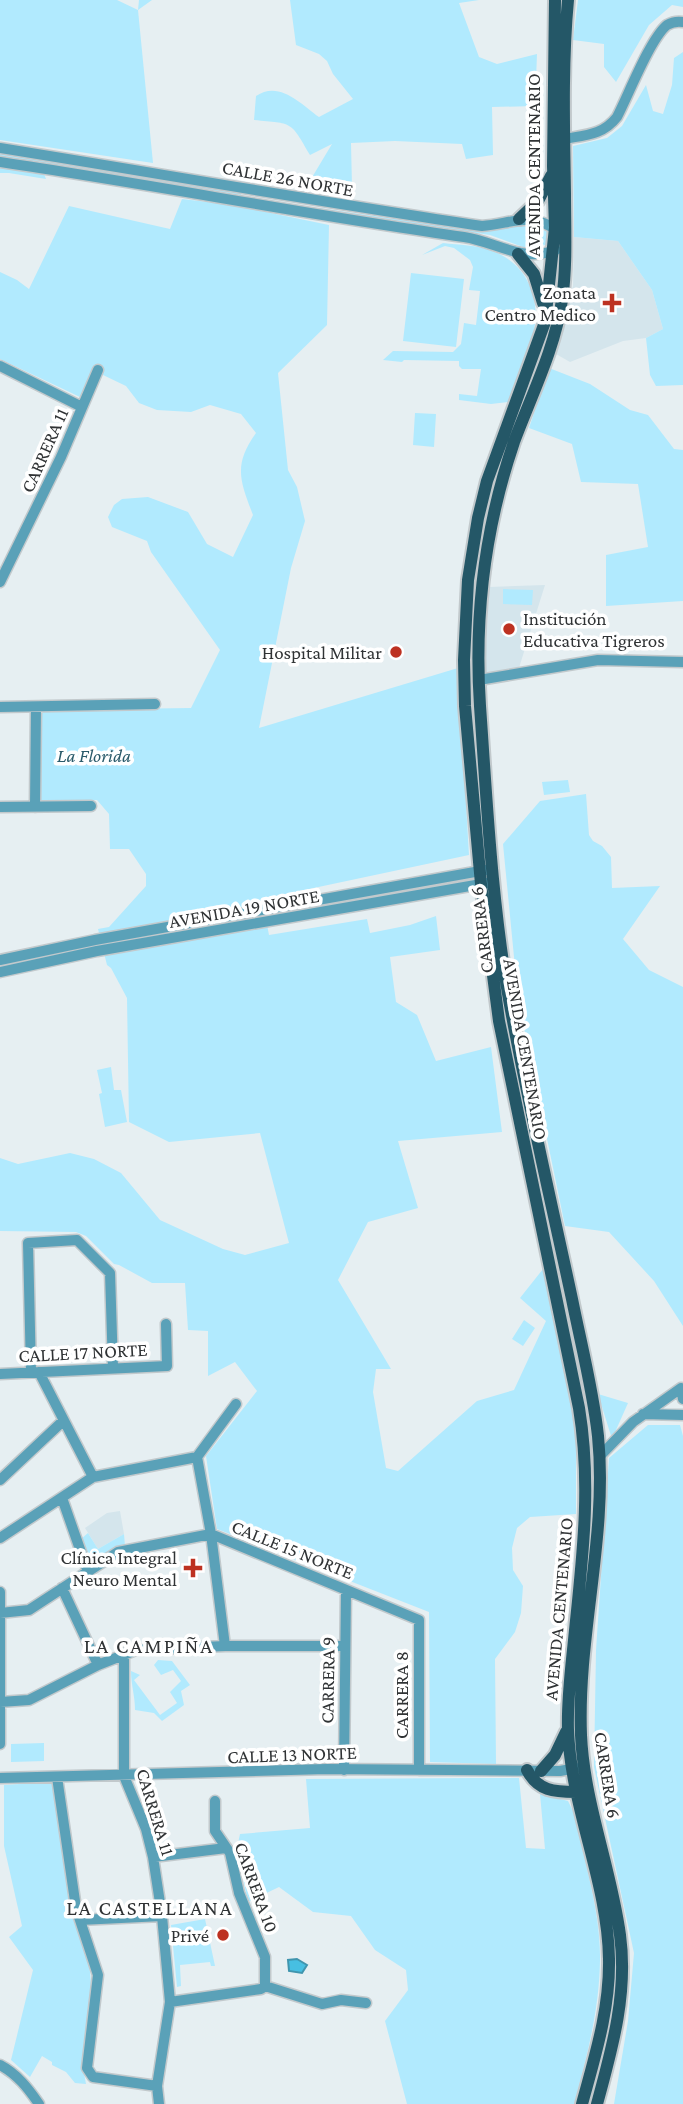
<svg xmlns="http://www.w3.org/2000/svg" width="683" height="2104" font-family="'Crimson Pro',serif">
<rect width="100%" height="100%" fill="#e6eff2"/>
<path fill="#d4e5ec" d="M574 237 618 241 652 290 663 329 646 338 623 341 570 362 556 354 573 286Z
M545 585 518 671 485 674 489 587Z
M120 1511 124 1534 98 1549 85 1528 107 1513Z"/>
<path fill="#b1eafe" d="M0 0H117L138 10 139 0H152L138 10 153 163 0 140Z
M290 0H479L459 3 479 57 497 64 537 54 535 106 492 107 493 155 466 159 462 144 395 141 351 143 352 187 308 184 332 144 310 155C290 120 293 124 254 120L256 96C279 80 301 104 319 117L353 99 333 74 327 61 319 54 296 45Z
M578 0H683V7L672 5 649 25 616 82 604 67V44L573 40Z
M683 52V385L656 386 650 375 646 338 663 329 652 290 618 241 574 237 573 146 607 138 622 126 646 85 653 111 663 114 672 85 674 58Z
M0 153 241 193V195L0 157Z
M0 165 44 174 46 179 9 173H0Z
M182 199 233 205 329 225 327 325 278 373 288 470 297 487 305 521 291 568 259 728 458 668 469 855 262 899 269 935 367 919 370 933 410 925 436 916 440 950 390 957 396 1002 417 1015 436 1061 491 1047 502 1132 398 1141 418 1208 368 1222 338 1280 391 1369H376L373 1392 386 1468 398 1471 477 1401 514 1390 546 1321 520 1298 543 1269 564 1363 576 1439V1514L530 1517 517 1528 512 1548 513 1570 523 1586 521 1613 515 1632 495 1659 496 1764 430 1762 429 1612 217 1529 206 1456 257 1391 235 1362 208 1376V1331L188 1330 185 1283H152L119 1265 114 1264 86 1236 76 1232 0 1231V1158L18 1164 70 1153 94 1159 121 1173 160 1220 223 1249 245 1255 289 1243 260 1133 169 1142 129 1122 127 998 111 968 107 965 98 929 109 927 146 886V874L129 849H110L109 814 97 800H41V714L46 710 191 708 220 650 151 552 147 541 112 527 108 517 114 505 122 499 148 497 188 512 207 544 233 557 253 515C240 481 233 465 256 433L241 414 210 405 191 412 157 410 139 403 126 386 103 375 96 369 82 398 0 359V272L17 280 29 289 69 206 170 229Z
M319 208 484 232 527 224 535 225 547 232 548 244 531 250 490 235 319 210Z
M443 243C459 245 477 245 492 251 525 262 541 296 534 330 529 354 516 379 508 402L491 404 459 400V394L477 396 481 369H462L459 366V361L404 360 402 362 383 360 393 351 453 352 461 344 464 323 476 325 480 291 469 290 473 267 470 260 454 248 445 246 422 255Z
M411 273 464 279 456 347 403 341Z
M549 368 590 384 630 410 648 415 674 449 683 450V601L606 606V555L648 547 638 484 581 482 572 444 529 428Z
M415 413 436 414 434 447 413 445Z
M503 589 533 590 532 605 503 604Z
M568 780 570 792 544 795 542 782Z
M586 794 589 835 593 841 602 846 611 857 612 888 660 886 623 939 649 970 683 987V1326L654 1281 609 1232 565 1226 518 998 503 844 540 801Z
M111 1067 114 1090H121L127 1122 105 1127 99 1094 102 1093 97 1070Z
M524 1320 535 1328 523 1346 512 1339Z
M598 1394 628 1403 612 1439Z
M648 1425H680L683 1436V2104H614L628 2021 634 1953 594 1767 596 1650 609 1458Z
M88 1533 98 1549 124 1534 125 1546 116 1548 96 1561 89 1559 81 1539Z
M158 1660 172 1661 190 1685 181 1691 184 1705 162 1721 154 1713 135 1710C135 1696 131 1685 131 1671L140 1675 134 1680 160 1715 177 1703 170 1692 181 1681 173 1670 161 1675 154 1665Z
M44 1743V1761L11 1762V1744Z
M475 1778H519L526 1848 545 1849 540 1794 568 1801 574 1813C584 1861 601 1912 600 1961 599 2012 587 2056 574 2104H407L385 2021 408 1990 406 1970 375 1950 351 1916 313 1912 279 1887 248 1902 237 1848 240 1834 310 1828 306 1779Z
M51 1782 54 1785 73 1919 89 1961 91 1984 83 2068 86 2084 75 2083 66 2072 52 2065V2062L42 2056 30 2077 11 2060 33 1970 9 1937 22 1926 4 1846V1785Z
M607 1902C610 1914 616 1927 617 1939 622 1995 606 2050 591 2104H585L605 2028Z
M205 1919 215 1966H211L210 1962 180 1965 181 1986 177 1987 171 1925Z"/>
<path fill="#47bfe2" stroke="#4095ae" stroke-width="2" d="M297 1959 307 1965 302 1973 289 1971 288 1960Z"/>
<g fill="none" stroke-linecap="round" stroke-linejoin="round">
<defs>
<path id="minor" d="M564 139C586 135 603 135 617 117 628 96 650 39 667 25 672 22 677 21 683 22
M0 148C161 174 321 202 482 226 512 224 531 210 559 232
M0 162C155 185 309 215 464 237 497 242 522 263 556 250
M0 366 82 407
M0 582 61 457 98 370
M479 680 598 660 683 662
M0 707 155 704
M0 807 91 806
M35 807 36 707
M0 960 95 940 486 870
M0 972 97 951 487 883
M31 1372 28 1243 77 1240 110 1273 113 1368
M39 1372 93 1477
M0 1374 167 1366 166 1324
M643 1414 683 1415
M197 1457 211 1534 225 1646
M197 1457 236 1404
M599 1457 633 1422 681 1388 683 1399
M0 1480 63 1421
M62 1498 88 1572
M0 1538 93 1477 197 1457
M62 1588 98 1665
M0 1592V1744
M0 1613 29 1610 118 1552 211 1534 419 1620V1770
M124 1653V1776L146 1829 153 1857 162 1916 170 2002 157 2086 159 2104
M0 1702 29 1700 98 1665 136 1650 225 1646H345
M344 1770 346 1590
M57 1777 76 1908 98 1975 87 2068 93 2077 157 2086
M0 1778 327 1769 560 1771 576 1768
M215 1801V1831L230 1853 239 1893 265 1957V1986
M153 1857 226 1848
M80 1920 162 1916
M265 1986 322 2004 341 2000 366 2003
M170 2002 261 1989 265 1986
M0 2065C17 2074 28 2088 39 2104"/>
<path id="major" d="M555 0 553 166 555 228 545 322 487 481 478 518 468 580 464 660 465 706 481 884 499 1021 579 1408C592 1487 582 1561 574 1640 571 1670 567 1700 568 1730 571 1808 608 1883 609 1959 610 2009 595 2056 582 2104
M568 0C562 64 564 129 565 193 565 229 567 265 562 300 555 349 531 396 514 442 485 527 474 616 480 706 487 805 492 907 510 1005 528 1103 551 1201 572 1299 581 1344 593 1390 598 1436 608 1536 577 1635 581 1735 584 1803 611 1868 620 1935 628 1993 612 2049 597 2104
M519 219 538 201 551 176
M518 254 534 274 543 303
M527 1770C538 1791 554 1792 576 1792
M541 1771 555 1755 566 1732"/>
</defs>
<use href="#minor" stroke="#c2c9cc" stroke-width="13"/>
<use href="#major" stroke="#c2c9cc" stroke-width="16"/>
<use href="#minor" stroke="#5aa1b8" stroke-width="10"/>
<use href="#major" stroke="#245767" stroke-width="12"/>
</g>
<g fill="#bd3121" stroke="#fff" stroke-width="2.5">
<path d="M608.5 292.5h7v7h7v7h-7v7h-7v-7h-7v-7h7z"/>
<circle cx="509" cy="629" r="7"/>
<circle cx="396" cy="652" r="7"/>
<path d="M189.5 1557.5h7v7h7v7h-7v7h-7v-7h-7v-7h7z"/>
<circle cx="223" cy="1935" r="7"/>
</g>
<g text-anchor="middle" stroke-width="7" stroke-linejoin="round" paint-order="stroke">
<g font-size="19" fill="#303335" stroke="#fff">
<text transform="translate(533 165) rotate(-90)" y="7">AVENIDA CENTENARIO</text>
<text transform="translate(288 178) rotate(10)" y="7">CALLE 26 NORTE</text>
<text transform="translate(44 450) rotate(-66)" y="7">CARRERA 11</text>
<text transform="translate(244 908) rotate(-10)" y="7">AVENIDA 19 NORTE</text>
<text transform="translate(481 930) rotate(-97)" y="7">CARRERA 6</text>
<text transform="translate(526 1049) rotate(80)" y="7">AVENIDA CENTENARIO</text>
<text transform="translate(83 1352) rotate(-3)" y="7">CALLE 17 NORTE</text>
<text transform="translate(293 1549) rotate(22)" y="7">CALLE 15 NORTE</text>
<text transform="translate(558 1609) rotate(-85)" y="7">AVENIDA CENTENARIO</text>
<text transform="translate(327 1680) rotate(-89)" y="7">CARRERA 9</text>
<text transform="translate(401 1695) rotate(-90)" y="7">CARRERA 8</text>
<text transform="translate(292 1754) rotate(-2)" y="7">CALLE 13 NORTE</text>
<text transform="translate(608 1775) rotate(81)" y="7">CARRERA 6</text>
<text transform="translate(156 1812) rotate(73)" y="7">CARRERA 11</text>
<text transform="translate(257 1887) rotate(70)" y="7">CARRERA 10</text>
</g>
<g font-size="19" fill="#303335" stroke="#fff" text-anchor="end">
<text x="596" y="299">Zonata<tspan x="596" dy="22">Centro Medico</tspan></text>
<text x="523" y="625" text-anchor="start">Institución<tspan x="523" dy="22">Educativa Tigreros</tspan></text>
<text x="382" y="659">Hospital Militar</text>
<text x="177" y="1564">Clínica Integral<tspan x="177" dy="22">Neuro Mental</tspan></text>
<text x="209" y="1942">Privé</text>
</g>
<g font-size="19" font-style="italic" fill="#295a6a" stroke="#fff">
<text x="94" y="762">La Florida</text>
</g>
<g font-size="21" letter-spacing="2" fill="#303335" stroke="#fff">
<text x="149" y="1653">LA CAMPIÑA</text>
<text x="150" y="1915">LA CASTELLANA</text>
</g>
</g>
</svg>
